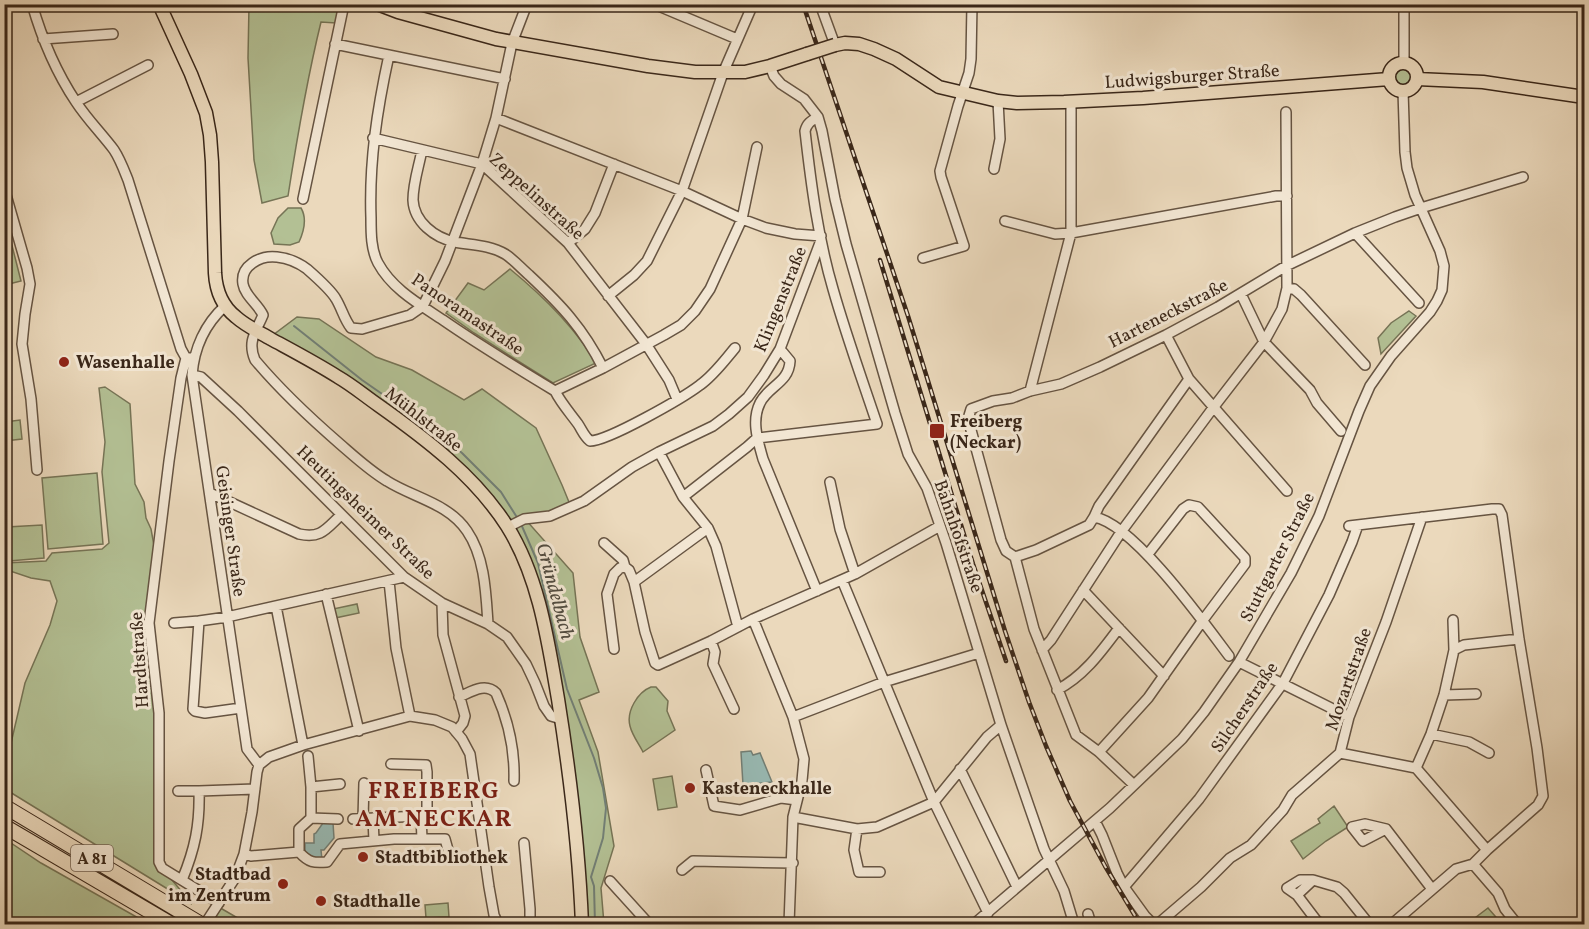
<svg xmlns="http://www.w3.org/2000/svg" width="1589" height="929" font-family="Vollkorn,serif">
<rect width="100%" height="100%" fill="#ebd9bc"/>
<filter id="stains"><feTurbulence type="fractalNoise" baseFrequency=".00333" numOctaves="4"/><feColorMatrix values="0 0 0 0 .2 0 0 0 0 .09 0 0 0 0 .02 0 0 0 .5 -.17"/></filter>
<radialGradient id="worn" r=".72"><stop offset=".6" stop-color="#630" stop-opacity="0"/><stop offset="1" stop-color="#630" stop-opacity=".3"/></radialGradient>
<path fill="#b3c094" stroke="#767456" stroke-width="1.5" d="M339 4 336 23 321 22C307 79 297 138 288 196L262 203 254 160 248 58 249 5Z
M1393 77a10 10 0 1 1 20 0a10 10 0 1 1-20 0Z
M288 208H301C307 218 304 231 299 242L290 245 274 244 271 233 278 218Z
M5 218 21 281 5 285H4Z
M510 269C543 296 574 326 596 363L553 383 474 333 446 313 468 283 484 290Z
M1409 311 1416 316 1381 354 1378 338 1391 323Z
M297 317 319 319 376 357 412 370 464 400 482 389 536 428 562 485 571 507 525 519 573 573 580 637 599 692 579 700 598 752 614 846 601 888 604 924H582L553 667 520 551 463 474 273 335Z
M105 387 130 404 135 484 144 502 146 518 151 529 157 562 152 596 162 868 192 904 5 789 4 755 8 756 25 683 50 625 57 601 50 581 31 578 7 570 5 563 46 561 52 553 102 549 109 543 102 472 105 442 99 388Z
M20 420 22 439 5 441V422Z
M97 473 103 544 48 549 42 478Z
M42 525 44 558 9 561 7 527Z
M357 604 359 613 335 618 333 609Z
M651 687H656L668 701 667 711 675 730 643 752C639 744 632 735 630 726 626 711 638 692 651 687Z
M672 776 677 807 658 810 653 779Z
M1334 806 1348 827 1326 841 1303 859 1291 841 1320 823 1318 819Z
M5 839 41 863 149 924H5Z
M448 903 449 917 426 918 425 905Z
M217 906 248 924H206Z
M1488 908 1502 924H1467Z"/>
<path fill="#98bab4" stroke="#727f76" stroke-width="1.5" d="M751 751 753 755 760 753 772 782 743 785 741 752Z
M323 823H333L334 838 324 850H321L322 860 315 861 305 853V843H314V834L316 833Z"/>
<g fill="none" stroke-linecap="round" stroke-linejoin="round">
<path stroke="#727f76" stroke-width="2" d="M294 326 362 380 434 430 462 453 501 492 518 519
M521 524 538 563 567 689 594 758 603 788 606 808 603 838 591 877 594 886 595 924"/>
<defs>
<path id="minor" d="M32 4C42 39 56 72 76 102 87 119 102 134 114 150 120 159 124 170 128 180L181 349 186 358H191
M654 4 737 39
M820 4 835 45
M1404 4V63
M43 39 113 34
M335 44 505 79
M389 55C377 110 369 162 371 218 371 233 371 250 378 263 392 289 419 304 443 320 479 345 517 368 555 391 561 403 570 413 578 424 582 430 584 436 590 441 608 441 683 398 700 385 714 375 724 361 735 348
M770 66 774 76 781 84 804 99 818 117 822 131 835 199 846 244 895 413 908 454 927 488 946 543 1001 725 1030 809 1044 849 1064 891 1074 924
M76 102 148 65
M496 118 682 191 742 219 766 228 795 234 821 236
M373 138 482 164 568 243 646 344 669 380 677 399
M422 150C419 166 413 183 413 200 414 222 435 238 455 242 471 245 490 245 505 254 513 259 521 268 529 275 561 305 583 328 603 368
M994 169 1000 139 998 101
M4 188 27 268 30 284 25 314 22 344 31 399 37 470
M303 199 344 4
M1005 221 1055 234 1071 233 1276 196H1287
M1355 233 1419 303
M568 243 585 229 595 213 614 164
M923 258 964 246 941 177 940 171 958 106 969 73 971 59 972 4
M1287 288 1294 289 1301 295 1365 365
M1241 294 1264 342 1310 390 1317 403 1341 431
M608 296 634 275 647 261 682 191 723 73 753 4
M225 306C205 324 194 349 192 375L247 749 259 765
M423 306 410 315 362 329 351 328C344 319 342 309 336 299 331 290 315 276 307 269 299 263 287 258 277 257 260 255 240 266 243 284 245 296 258 304 263 315 256 332 247 341 255 360 281 391 310 418 340 444 355 457 370 471 387 481 414 498 448 503 467 531 485 557 486 594 488 624
M423 306 445 261 482 164 496 118 512 43 527 4
M1166 335 1189 379 1287 491
M780 349 790 361C789 383 768 386 760 403 751 421 758 441 763 459L817 591
M186 358 181 378 169 461 149 623 159 713V862L162 868 219 903
M192 375 201 377 238 411 404 577 442 603 488 624 507 637 526 664 535 683 544 706 551 716 561 719
M555 391 603 368 664 335 681 325 695 311 710 289 742 219 757 147
M1030 391 1071 233V102
M659 452 683 497 708 528 716 546 738 627
M830 482 840 529 855 574
M210 493 299 534C321 539 326 529 341 515
M683 497 747 447 757 438 877 424C862 379 846 335 833 289 818 238 811 184 805 131 807 123 811 121 818 117
M1094 517C1133 523 1205 624 1229 656
M1349 526 1492 509H1499L1502 515 1519 639 1537 748 1543 796 1538 805 1487 850 1473 864 1456 869 1392 924
M508 527 524 519 550 516 584 501 632 467 659 452 713 426 729 414 748 397 764 375 780 349 821 240
M604 543 623 560 625 567 629 570 634 582 645 632 655 663 658 665 711 641 753 619 855 574 940 526
M1015 557 1006 551 1001 540 968 419 971 409 993 401 1012 398 1030 391 1061 384 1100 367 1166 335 1218 307 1286 266 1355 233 1395 217 1421 208 1523 177
M1015 557 1034 629 1076 735 1099 752 1134 785
M1015 557 1036 550 1089 525 1094 517 1099 506 1189 379
M842 580 934 802 988 913
M389 581 396 648 410 716
M634 582 708 528
M1083 590 1164 676
M326 594 359 731
M442 603 443 635 465 716 463 723 456 732
M276 606 303 745
M753 619 793 717 804 759 802 781 793 817 789 924
M174 623 199 621
M711 641 715 652 713 664 734 709
M614 649 607 594 614 574 620 568 625 567
M1042 650 1051 640 1121 532 1213 408 1264 342 1282 309 1287 288 1286 112
M1454 650 1464 645 1519 639
M1239 662 1349 717
M1057 690C1084 676 1101 652 1119 628
M1444 695 1476 694
M459 697C471 692 485 682 496 693 509 722 515 749 514 781
M241 708 205 713 195 711 193 709 199 621 227 617 404 577
M793 717 884 682 979 653
M1431 734 1469 742 1489 753
M1099 752 1148 698 1203 620 1245 564V558L1198 507 1189 505 1183 509 1148 554
M1340 753 1416 768 1487 850
M308 756 311 787V818
M391 764 426 765 427 772V812L421 816 422 839
M1416 768 1431 734 1444 695 1454 650 1453 620
M960 769 1017 887
M706 770 714 806 740 810 781 798 797 800
M311 787 340 784
M178 791H199
M793 817 857 829 877 827 934 802 987 737 1001 725
M363 818 364 783
M373 818 374 841
M338 819 311 818 299 829V852C309 863 314 863 327 862L340 844 394 839H445L450 857
M353 819 421 816
M1095 821 1102 835 1117 873 1124 887 1145 916 1153 924
M857 829 854 850 859 872H880
M1386 829 1363 841 1352 827 1365 824 1386 829 1432 889
M524 843 530 909V924
M244 854 251 856 299 852
M1473 864 1498 893 1505 909 1517 924
M682 870 693 861 793 863
M182 880C195 849 200 824 199 791L255 789
M1313 880 1297 895 1287 888 1300 880H1313L1337 887 1344 893 1369 924
M610 881 649 924
M1124 887 1199 799 1283 683 1329 595 1352 542 1358 525
M1297 895 1316 920 1321 924
M1088 914 1091 924
M205 924 235 878 244 854 252 812 257 772 259 765 269 757 303 745 410 716 435 720 452 727 462 739 470 754 489 887 494 915 498 924
M974 924 1110 808 1182 739 1204 712 1239 662 1291 573 1319 516 1359 411 1370 386 1391 356 1430 312 1437 301 1442 290 1444 266 1440 251 1415 195 1407 168 1405 152 1403 91
M1153 924 1159 923 1201 887 1230 858 1251 845 1283 810 1292 795 1340 753 1349 717 1386 622 1422 517"/>
<path id="major" d="M159 4 191 74 206 113 210 135 212 162 215 273C216 291 222 306 236 317 246 326 259 332 271 339 293 351 316 363 338 377 352 385 365 396 378 405 426 439 475 476 507 526 539 577 548 641 558 699 570 774 579 849 582 924
M377 4 398 12 496 39 648 66 695 72H745L770 66 807 54
M835 45 845 43 859 44 874 49 896 59 939 87 998 101 1017 103 1064 102 1143 98 1389 79
M1389 77a14 14 0 1 1 28 0a14 14 0 1 1-28 0Z
M1417 79 1483 82 1584 97"/>
<path id="highway" d="M4 806 201 924
M4 826 171 924"/>
</defs>
<use href="#minor" stroke="#665442" stroke-width="12"/>
<use href="#major" stroke="#3a2719" stroke-width="15"/>
<use href="#highway" stroke="#3a2719" stroke-width="16"/>
<use href="#minor" stroke="#f2e6d3" stroke-width="9"/>
<use href="#major" stroke="#ebd9bc" stroke-width="12"/>
<use href="#highway" stroke="#ebd9bc" stroke-width="14"/>
<defs>
<path id="rail" d="M803 4 908 316 1005 631 1029 702 1046 746 1070 801 1105 866 1140 924
M880 260 973 564 1006 661"/>
</defs>
<use href="#rail" stroke="#3a2719" stroke-width="4.5"/>
<use href="#rail" stroke="#f2e6d3" stroke-width="2" stroke-dasharray="7" stroke-linecap="butt"/>
<defs>
<path id="major-bridge" d="M807 54 835 45"/>
</defs>
<use href="#major-bridge" stroke="#3a2719" stroke-width="15" stroke-linecap="butt"/>
<use href="#major-bridge" stroke="#ebd9bc" stroke-width="12"/>
</g>
<g fill="#8f2418" stroke="#f2e6d3" stroke-width="2">
<circle cx="64" cy="362" r="6"/>
<rect x="929" y="423" width="16" height="16" rx="3"/>
<circle cx="690" cy="788" r="6"/>
<circle cx="363" cy="857" r="6"/>
<circle cx="283" cy="884" r="6"/>
<circle cx="321" cy="901" r="6"/>
</g>
<g text-anchor="middle" stroke-width="6" stroke-linejoin="round" paint-order="stroke">
<rect fill="#f2e6d3" stroke="#716051" stroke-width="1.5" x="71" y="845" width="42" height="26" rx="4.5"/>
<g font-size="16" font-weight="bold" fill="#3a2719">
<text x="92" y="864">A 81</text>
</g>
<g font-size="18" fill="#3a2719" stroke="#f2e6d3">
<text transform="translate(1192 76) rotate(-4)" y="6">Ludwigsburger Straße</text>
<text transform="translate(537 196) rotate(42)" y="6">Zeppelinstraße</text>
<text transform="translate(780 299) rotate(-68)" y="6">Klingenstraße</text>
<text transform="translate(1168 313) rotate(-27)" y="6">Harteneckstraße</text>
<text transform="translate(468 314) rotate(34)" y="6">Panoramastraße</text>
<text transform="translate(424 419) rotate(38)" y="6">Mühlstraße</text>
<text transform="translate(366 512) rotate(44)" y="6">Heutingsheimer Straße</text>
<text transform="translate(231 531) rotate(82)" y="6">Geisinger Straße</text>
<text transform="translate(959 536) rotate(71)" y="6">Bahnhofstraße</text>
<text transform="translate(1277 557) rotate(-63)" y="6">Stuttgarter Straße</text>
<text transform="translate(139 660) rotate(-94)" y="6">Hardtstraße</text>
<text transform="translate(1348 679) rotate(-71)" y="6">Mozartstraße</text>
<text transform="translate(1244 707) rotate(-56)" y="6">Silcherstraße</text>
</g>
<g font-size="18" font-weight="bold" fill="#3a2719" stroke="#f2e6d3" text-anchor="start">
<text x="76" y="368">Wasenhalle</text>
<text x="950" y="427">Freiberg<tspan x="950" dy="21">(Neckar)</tspan></text>
<text x="702" y="794">Kasteneckhalle</text>
<text x="375" y="863">Stadtbibliothek</text>
<text x="271" y="880" text-anchor="end">Stadtbad<tspan x="271" dy="21">im Zentrum</tspan></text>
<text x="333" y="907">Stadthalle</text>
</g>
<g font-size="20" font-style="italic" fill="#524c40" stroke="#f2e6d3">
<text transform="translate(556 591) rotate(75)" y="7">Gründelbach</text>
</g>
<g font-size="24" font-weight="bold" letter-spacing="1.5" fill="#7a1f14" stroke="#f2e6d3">
<text x="434" y="798">FREIBERG<tspan x="434" dy="28">AM NECKAR</tspan></text>
</g>
</g>
<rect width="1589" height="929" fill="none" stroke="#ebd9bc" stroke-width="24"/>
<rect x="6" y="6" width="1577" height="917" fill="none" stroke="#3a2719" stroke-width="3"/>
<rect x="12" y="12" width="1565" height="905" fill="none" stroke="#3a2719" stroke-width="1.5"/>
<rect width="100%" height="100%" filter="url(#stains)"/>
<rect width="100%" height="100%" fill="url(#worn)"/>
</svg>
